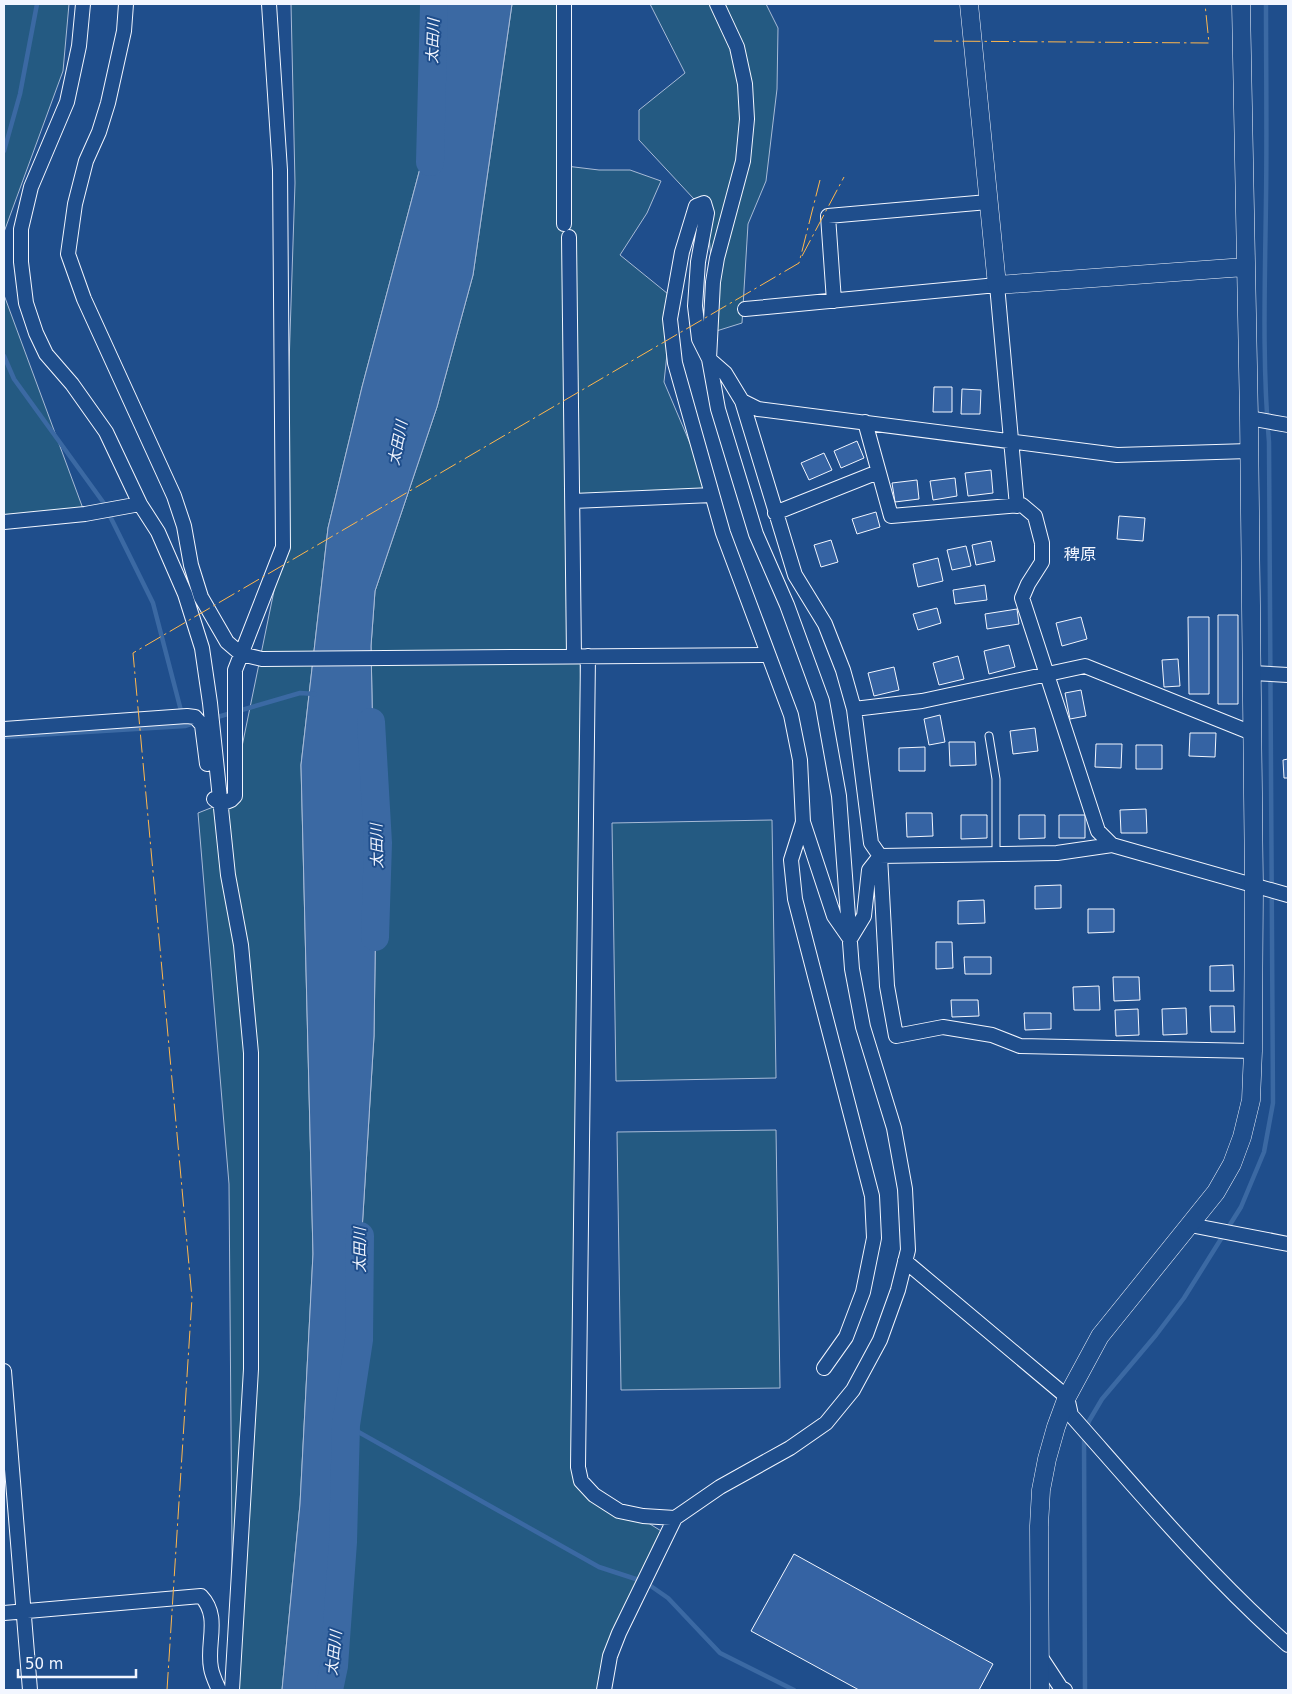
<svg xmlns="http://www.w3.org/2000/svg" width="1292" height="1694" font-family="'DejaVu Sans','Noto Sans JP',sans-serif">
<rect width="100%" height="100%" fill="#1f4e8c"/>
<path fill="#245a82" stroke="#a8bbd7" d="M4 4H69L63 71 4 232Z
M291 4H434L431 127 362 387 328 528 301 765 313 1254 300 1504 282 1690H232L233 1669 229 1184 198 813 231 800 283 547 295 183Z
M512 4H562L566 166 599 170H630L661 181 647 213 620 255 673 298 664 382 712 495 576 501 585 854 581 1481 666 1534 599 1690H326L353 1377 374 1036 376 899 371 646 375 591 437 407 473 275Z
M650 4H766L778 28 777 89 766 181 748 224 742 323 710 333 713 282 707 213 639 140V110L685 73Z
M4 295 85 514 4 527Z
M772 820 776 1078 616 1081 612 823Z
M776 1130 780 1388 621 1390 617 1132Z"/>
<path fill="#3b69a3" stroke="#a8bbd7" d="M434 4H512L473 275 437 407 375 591 371 646 376 899 374 1036 353 1377 326 1690H282L300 1504 313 1254 301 765 328 528 362 387 431 127Z"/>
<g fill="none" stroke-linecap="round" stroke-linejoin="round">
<path stroke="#3b69a3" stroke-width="4.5" d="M4 151 20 94 37 4
M4 356 14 379 103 502 153 603 185 726
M214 718 300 693 315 694
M4 737 185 726 197 722
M346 1425 599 1567 645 1582 668 1598 720 1653 794 1690
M1085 1690 1084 1435 1089 1421 1102 1399 1156 1335 1184 1298 1241 1207 1264 1152 1273 1103 1269 442C1262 362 1265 281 1266 200 1267 135 1266 69 1266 4"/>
<path stroke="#3b69a3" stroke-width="28" d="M430 162 434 4
M371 722 378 843 375 937
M329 1690 334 1666 343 1542 346 1425 359 1340 360 1236"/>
</g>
<path fill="#3563a3" stroke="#f2f6ff" d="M934 387H952V412H933Z
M962 389 981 390 980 414H961Z
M857 441 864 458 841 468 834 451Z
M824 453 832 470 809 480 801 463Z
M991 470 993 493 968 496 965 473Z
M955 478 957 496 933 500 930 481Z
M917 480 919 499 895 502 892 483Z
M876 512 880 527 857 534 852 519Z
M1119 516 1145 518 1143 541 1117 539Z
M831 540 838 562 821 567 814 545Z
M991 541 995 561 976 565 972 545Z
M966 546 971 566 952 570 947 550Z
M938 558 943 581 918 587 913 564Z
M985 585 987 600 955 604 953 590Z
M937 608 941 623 918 630 913 614Z
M1017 609 1019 624 987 629 985 614Z
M1218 615H1238V704H1218Z
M1081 617 1087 639 1062 646 1056 623Z
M1188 617H1209V694H1189Z
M1009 645 1015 667 989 674 984 651Z
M958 656 964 679 939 685 933 663Z
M1178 659 1180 686 1164 687 1162 660Z
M894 667 899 690 874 696 868 673Z
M1081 690 1086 716 1070 719 1065 693Z
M940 715 945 742 929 745 924 719Z
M1035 728 1038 751 1013 754 1010 731Z
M1190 733H1216L1215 757 1189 756Z
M949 742H975L976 765 950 766Z
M1096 744H1122L1121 768 1095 767Z
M1136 745H1162V769H1136Z
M925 747V771H899V748Z
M1288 759V778H1284L1283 760Z
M1146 809 1147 833H1121L1120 810Z
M906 813H932L933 836 907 837Z
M961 815H987V838L961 839Z
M1019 815H1045V838L1019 839Z
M1059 815H1085V838H1059Z
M1061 885V908L1035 909V886Z
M984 900 985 923 958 924V901Z
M1088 909H1114V932L1088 933Z
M936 942H952L953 968 936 969Z
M964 957H991V974H965Z
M1233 965 1234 991H1210V966Z
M1113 977H1139L1140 1000 1114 1001Z
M1099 986 1100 1010H1074L1073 987Z
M951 1000H978L979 1016 952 1017Z
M1210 1006H1234L1235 1032H1211Z
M1186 1008 1187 1034 1163 1035 1162 1009Z
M1138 1009 1139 1035 1116 1036 1115 1010Z
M1024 1013H1051V1029L1025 1030Z
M794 1554 993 1664 979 1690H859L751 1631Z"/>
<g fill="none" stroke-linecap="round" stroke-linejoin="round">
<defs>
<path id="service" d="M989 736 996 779V854"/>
<path id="minor" d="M83 4 79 46 67 102 31 187 21 229V262L26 303 36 333 46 354 72 384 106 432 140 504 158 532 185 594 202 648 210 703 228 875 241 945 251 1053V1369L232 1690
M126 4 124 31 108 103 99 132 86 161 75 204 68 254 84 299 174 496 184 526 191 565 201 597 227 642 241 654 262 659 768 655
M564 4V224
M569 237 574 656
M834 301 828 216 988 202
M745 309 997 285 1017 506
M742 401 795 575 825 624 843 670 854 709 871 843 880 856 887 986 896 1036 943 1027 992 1035 1020 1046 1253 1051
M1249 418 1288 425
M865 422 891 516 1022 505 1035 516 1042 543V562L1028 584 1022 598 1098 831 1112 845 1288 895
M573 501 712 495
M775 513 878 472
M4 522 85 514 140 504
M588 656 578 1467 581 1481 594 1495 619 1511 643 1516 675 1518 720 1487 790 1448 826 1423 853 1390 880 1340 898 1290 908 1250 905 1189 894 1128 863 1027 852 969 839 796 822 701 787 605 756 534 718 409 709 359 713 282 717 258 743 161 747 119 745 84 737 47 717 4
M1252 673 1288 675
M854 709 922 701 1085 666 1252 733
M4 729 187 716 195 717 202 725 207 764
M214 799 221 804 231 800 235 796V670L283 547 280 170 269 4
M803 822 791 860 795 899 872 1196 874 1238 863 1292 846 1337 824 1368
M1112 845 1057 853 880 856 869 870 864 916 850 939 834 916 803 822 800 760 791 715 723 533 675 363 670 319 682 252 696 206 704 203 707 213 698 262 695 306 699 339 709 359 725 373 742 401 758 409 1117 455 1249 451
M1190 1225 1288 1244
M905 1261 1067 1397 1071 1415C1141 1494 1209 1575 1288 1645
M4 1371 30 1690
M4 1613 201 1596C221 1617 206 1643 211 1668 212 1675 216 1683 219 1690
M1040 1656 1061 1688 1065 1690
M604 1690 610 1656 619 1633 675 1518"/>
<path id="tertiary" d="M969 4 997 285 1245 267
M1040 1690 1039 1526 1041 1490 1047 1459 1056 1427 1067 1397 1100 1336 1216 1192 1232 1164 1242 1137 1251 1100 1253 1051 1254 887 1249 418 1241 4"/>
</defs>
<use href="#service" stroke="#f2f6ff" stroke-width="9"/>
<use href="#minor" stroke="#f2f6ff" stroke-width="16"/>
<use href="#tertiary" stroke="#f2f6ff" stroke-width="19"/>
<use href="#service" stroke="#1f4e8c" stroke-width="7"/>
<use href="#minor" stroke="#1f4e8c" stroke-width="14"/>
<use href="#tertiary" stroke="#1f4e8c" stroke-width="18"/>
<path stroke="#ffb74d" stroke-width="1" stroke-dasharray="18 4 2.5 4" stroke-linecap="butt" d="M934 41 1209 43 1205 4
M802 256 844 177
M167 1690 192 1298 133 653 799 263 820 180"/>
</g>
<g text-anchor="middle" stroke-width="4" stroke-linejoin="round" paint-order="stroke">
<g font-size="15" font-style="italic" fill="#f2f6ff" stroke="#1f4e8c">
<text transform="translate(433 41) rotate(-88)" y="5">太田川</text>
<text transform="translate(398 443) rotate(-79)" y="5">太田川</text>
<text transform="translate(377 846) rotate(-91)" y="5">太田川</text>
<text transform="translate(360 1250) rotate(-90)" y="5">太田川</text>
<text transform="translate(334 1653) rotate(-84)" y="5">太田川</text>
</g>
<g font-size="16" fill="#f2f6ff" stroke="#1f4e8c">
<text x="1080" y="560">稗原</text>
</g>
</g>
<rect width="1292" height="1694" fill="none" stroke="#f2f6ff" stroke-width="10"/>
<path d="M18 1669v8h118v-8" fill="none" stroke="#f2f6ff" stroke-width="2.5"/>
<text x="25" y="1669" font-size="15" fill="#f2f6ff" stroke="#1f4e8c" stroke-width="4" paint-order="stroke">50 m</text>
</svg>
